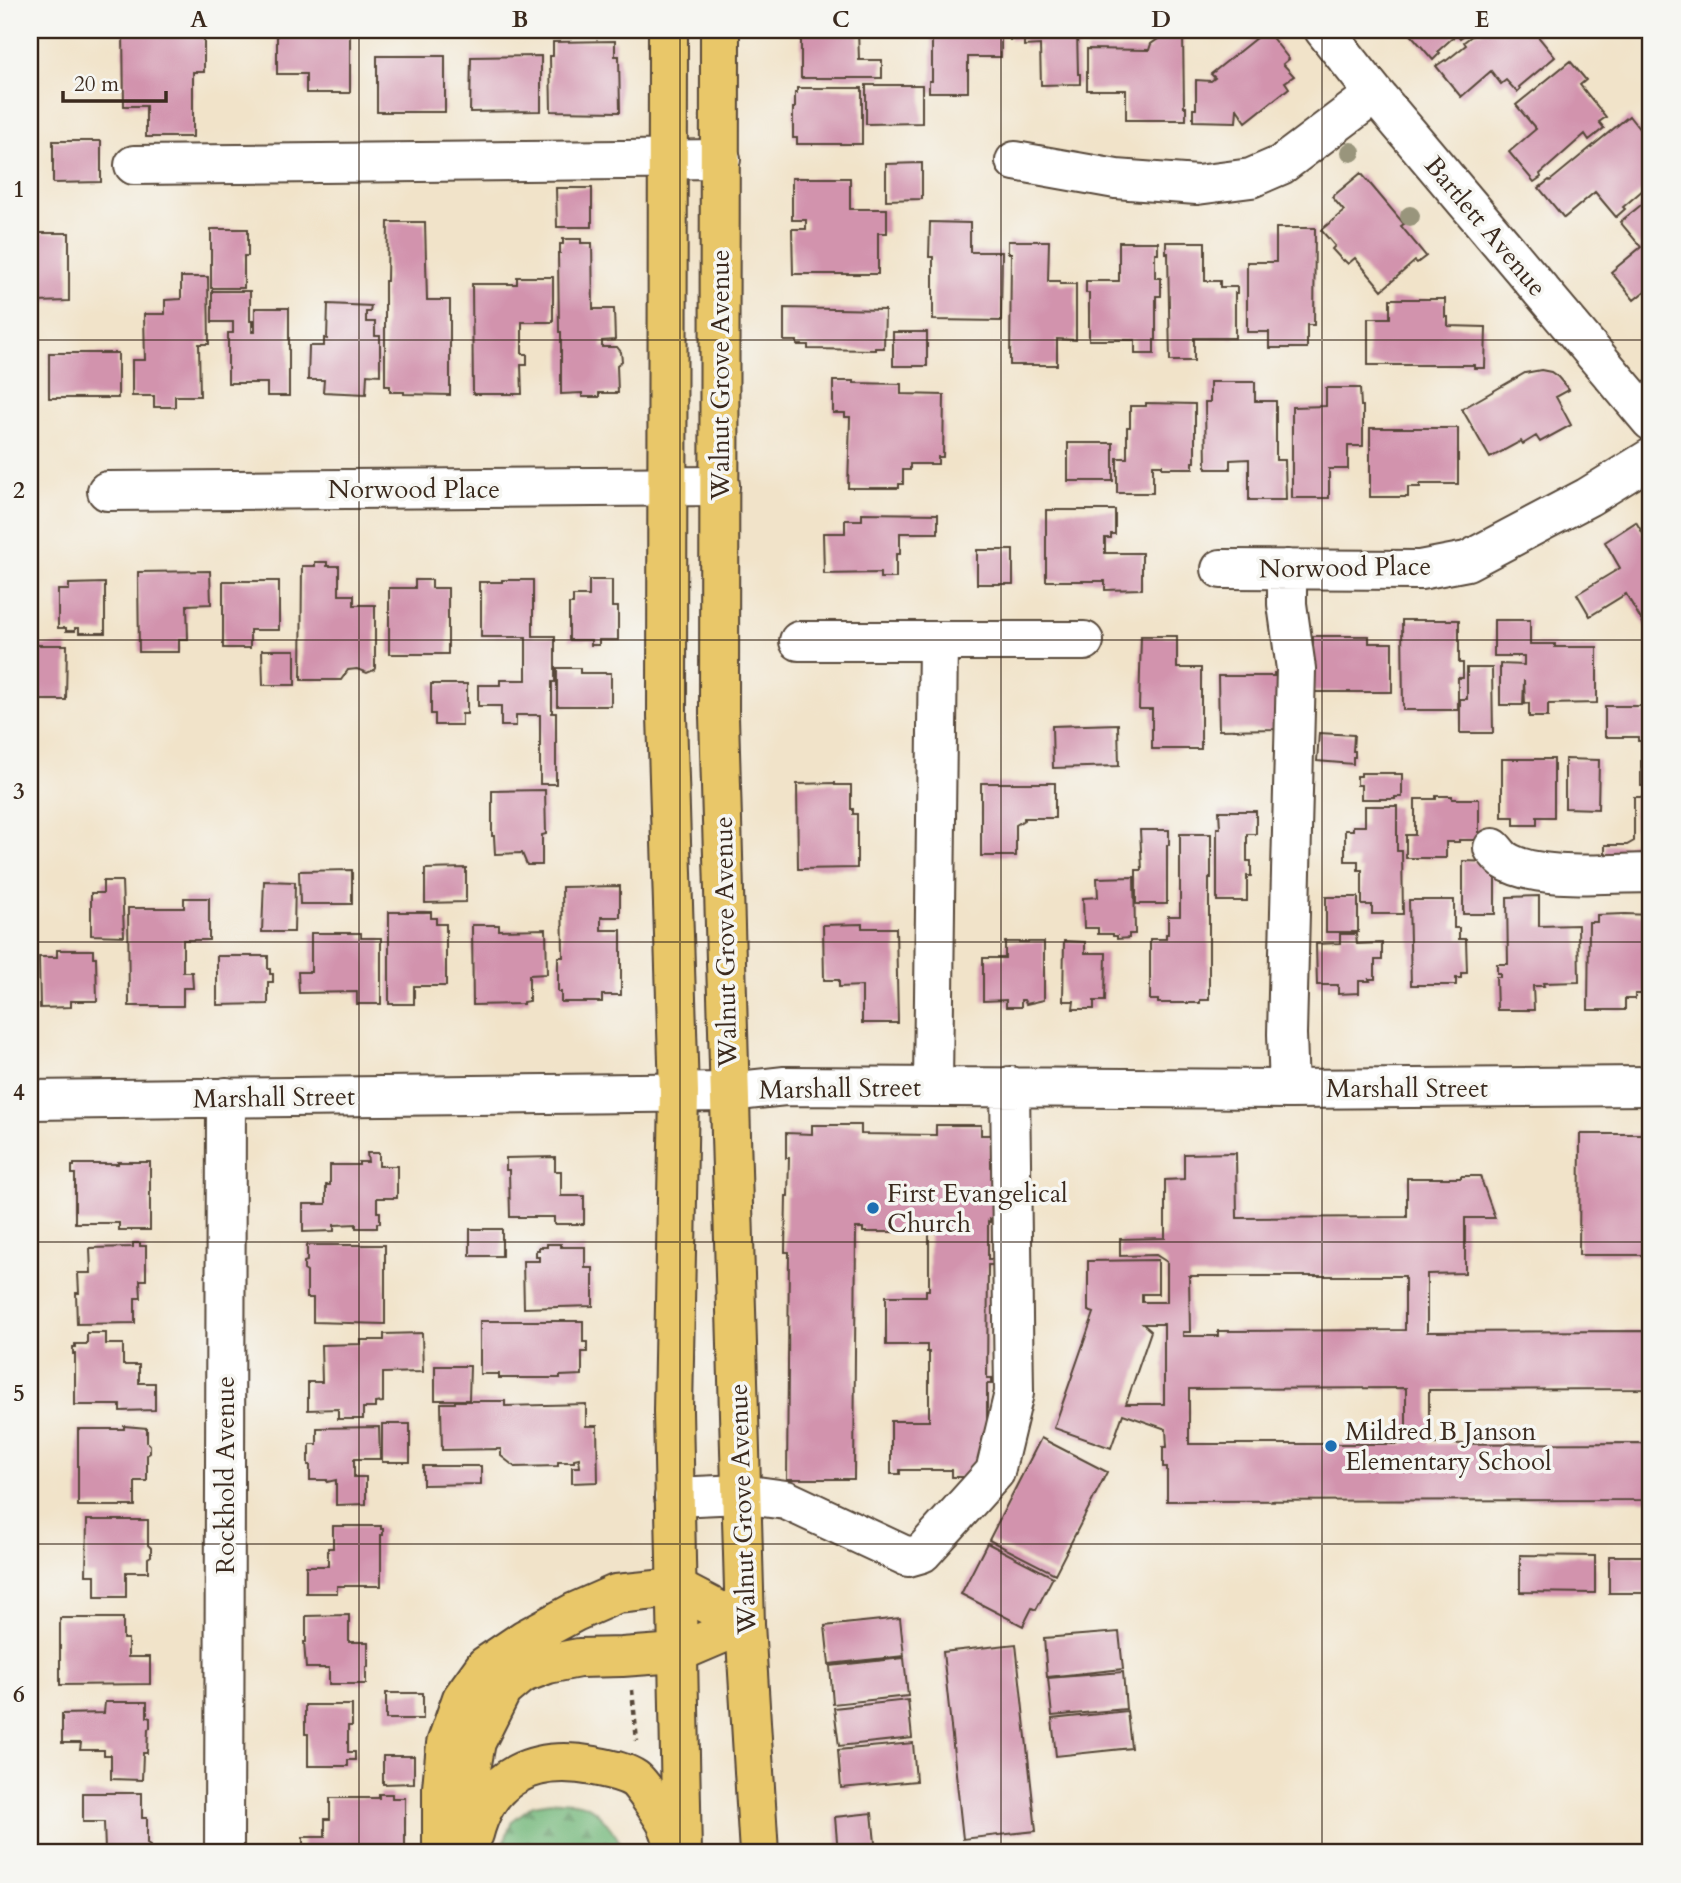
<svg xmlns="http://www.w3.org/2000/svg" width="1681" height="1883" font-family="Cardo,serif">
<defs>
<pattern id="forest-firs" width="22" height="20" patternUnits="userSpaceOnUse" patternTransform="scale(1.75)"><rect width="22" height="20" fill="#75b87c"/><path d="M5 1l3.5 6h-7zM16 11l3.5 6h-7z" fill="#619665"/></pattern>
</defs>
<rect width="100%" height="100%" fill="#f6f6f2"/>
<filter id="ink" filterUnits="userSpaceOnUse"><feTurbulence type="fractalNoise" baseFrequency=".0143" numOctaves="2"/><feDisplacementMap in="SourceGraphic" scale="14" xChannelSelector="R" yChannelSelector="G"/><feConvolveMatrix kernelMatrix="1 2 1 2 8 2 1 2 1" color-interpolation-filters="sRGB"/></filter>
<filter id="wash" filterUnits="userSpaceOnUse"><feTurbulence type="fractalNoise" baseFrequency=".00686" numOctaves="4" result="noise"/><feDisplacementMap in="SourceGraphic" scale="28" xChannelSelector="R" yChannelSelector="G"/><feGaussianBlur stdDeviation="1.57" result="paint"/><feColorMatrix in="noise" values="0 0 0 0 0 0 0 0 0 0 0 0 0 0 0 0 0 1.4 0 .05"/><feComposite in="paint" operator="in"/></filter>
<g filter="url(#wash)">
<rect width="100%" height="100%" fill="#f1e3c9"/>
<path fill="url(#forest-firs)" stroke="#58714d" stroke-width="2" d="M557 1801C566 1802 578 1801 586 1805 600 1811 621 1839 624 1853H500L512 1821 533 1805Z"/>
<g id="blocks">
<path fill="#d293ad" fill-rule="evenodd" d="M123 30H204V72H193V137H146V106H124Z
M801 30H858L859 60H882V78H801Z
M932 30H999V37H1001V57H968V92H929V81H932Z
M1010 30H1077L1078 74H1080V84L1041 85 1040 45 1024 46V39L1010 40Z
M1171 30H1180L1183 33 1184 107H1186V120H1126V90H1087V49L1149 50 1151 44Z
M1266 30 1289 59 1283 64 1294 76 1285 82 1289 88 1246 122 1237 109 1236 122 1193 121V109H1196V80L1211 81 1215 78 1211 74Z
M1407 30H1471L1460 38 1457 34 1438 51 1440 53 1433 60Z
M1484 30H1542L1536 34 1555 57 1519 87 1520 89 1517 92 1506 80 1501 84 1491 71 1461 97 1436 66 1445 60 1446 61 1466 45 1464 42 1478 31 1480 33Z
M277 34H350V93H306V74H277Z
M615 41V56H619L620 112 551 111 550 56H553V42Z
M377 56H445V112H377Z
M541 56V111L470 112 471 57Z
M1570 61 1586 80 1580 85 1606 117 1599 122 1604 128 1589 140 1585 134 1540 174 1541 177 1534 182 1509 152 1536 129 1516 105Z
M866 85H922V123L866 124Z
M797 88H862V144H797V138H793V108H795V93H797Z
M1629 116 1651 144V183L1623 207 1625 209 1616 217 1595 192 1564 218 1539 188 1549 180 1550 181Z
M53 141H101V182L53 183Z
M922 163V199L886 200V164Z
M1361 173 1404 224 1401 226 1426 256 1417 263 1415 261 1382 290 1355 258 1348 264 1344 260 1343 261 1332 249 1335 246 1321 230 1344 211 1332 197Z
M792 178H850V209H887V233H878V274H793L792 229H806V220H792Z
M556 188H592V227H557Z
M1651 197V286L1634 300 1611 272 1641 247 1620 222Z
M388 222H425L427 300H450V395L404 394V392H390V386H385V281H387Z
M930 222 970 223V252H1002L1001 321 933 320V257H929Z
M1276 228H1315L1314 325H1307V348H1269V332H1247V262H1276Z
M211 229H248V256H244V288H211Z
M36 233H69V301L36 302Z
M563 239H581V243H592L593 309H614L615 340 602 341V347H617L621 352 622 361 617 365 618 393H599V397H582V393L561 394V332H559L558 253H560V244H563Z
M1008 241H1049L1048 281H1060V284H1076V340L1057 339V365H1010L1011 253H1008Z
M1119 242H1158V253H1155V278H1161V296H1156V340H1154V354H1135V340H1089V293H1086V281H1119Z
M1166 242H1205V281H1220V287H1237V293H1235V338H1194V361H1170L1168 253H1166Z
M181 277H208L209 344H199L200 396H175V407H154V396H132V360H145L144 314H165V300L181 299Z
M517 277H553V322H522V354H527V365H521L522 394H473L472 284H517Z
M212 291H250V321H252V332H255V308H289V396H267V383H228V333H233V322H212Z
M1390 299H1445V317H1448V326L1486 327 1485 368H1474V365H1368V318H1390Z
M328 304 371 306 370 312H366V322H375V336H380V375L367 374 366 394 323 392 324 380H308L309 346H324V338L327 339Z
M784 308 885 310 884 348H875V350L808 349V345H797V341H784Z
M893 332H927V366H893Z
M49 353H118V398H49Z
M1541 370 1551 372 1558 377 1569 390 1556 397 1571 425 1540 442 1536 436 1523 444 1521 441 1490 458 1462 409 1525 373Z
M833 381H854V383L901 384V394L944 395 943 457H938V464H910V470H903V484H899V488H848L850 417H845V413H833Z
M1210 382H1255V401H1276V460H1285L1286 500H1249V459L1230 460V469H1206L1205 402H1210Z
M1326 388H1360L1361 406H1363V446H1348V469H1329V498H1292V407L1326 406Z
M1146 403 1195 404V462H1193V468H1162V465H1153V493H1117V458H1127V427H1130V406H1146Z
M1370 428H1458V484H1420V487H1408V497H1370Z
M1068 443H1113V481H1068Z
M1046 510H1115V534H1111V538H1105V553H1142V589L1105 590V581H1046Z
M862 513 938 514V533H900V554H896V578H880V573L824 574 823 533H845V520H862Z
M1636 522 1651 547V632L1649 633 1626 594 1590 616 1577 594 1620 568 1605 542Z
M977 550H1013V584H977Z
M315 562H327V566H339V595H354V605H375V668L374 670 367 673 357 669 348 670 341 680H301L302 566H315Z
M210 571 211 604 187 605 188 639H179V652H139L138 572Z
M415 580H432V588H448V654H389V588H415Z
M502 580H533V636H555V682H552V713H556V784H540V715H516V726H501V706H478V685H500V680H526V637H481V591H479V582H502Z
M589 580H612V607H618V640H599V645H591V640H569V604H573V596H589Z
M223 581H279V630H250V648H223Z
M105 583V633H79V628H75V631H66V628H58V590H69V584Z
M1402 620H1459V663H1463V678H1458V710H1403Z
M1494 620H1530V644H1555V647H1597V703L1548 704V717H1529V703L1525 704 1524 680 1523 705H1500V664L1524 665V656H1494Z
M1141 636H1177V668H1201V749H1152V709H1139Z
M1313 636H1369V643H1392V692H1313Z
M35 645H67L66 700H34Z
M262 650H295V685H263Z
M557 668H580V673H611V706H557Z
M1467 668H1492L1493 733H1460V699H1467Z
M1274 673H1280L1287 729 1219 730 1218 676H1274Z
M431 684H467V714H462V725H435V714H431Z
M1605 706H1642V714H1651V786H1641V741H1638V737H1605Z
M1118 724 1119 766 1053 768 1052 726Z
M1319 733 1354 735 1353 751H1355V757H1353V764L1317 761Z
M1502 759H1554V817H1537V825H1514V817H1502Z
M1565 759 1599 760 1598 809 1565 808Z
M1361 773H1395V774H1402V797H1395V799H1361V785H1357V776H1361Z
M835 783V785H851V809H853V814H857V868L798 869 797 784Z
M981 783H1055V818H1024V820L1016 825V856H981Z
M545 790 546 834 542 835V865H527L522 853 495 854 494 836H492V791Z
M1436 796H1452V799H1479V840H1459V842H1446V858H1406V835H1415V799H1436Z
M1634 797H1651V858L1605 867V845H1627L1634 841Z
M1365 806H1397V851H1402L1403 914H1372V905H1362V870H1358V861H1345V830H1353V826H1365Z
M1219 811H1256V834H1247V861H1251V876H1247V901H1217V828H1220Z
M1140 830H1169V845H1167V904H1136V870H1142Z
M1180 834H1211V878H1209V1000H1200V1003H1158V1000H1150V939H1166V934H1168V916H1180Z
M1463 861 1495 862V914H1463Z
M466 868V902L425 903V869Z
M352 870V904H300L299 871Z
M1134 877 1135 934H1129V938L1117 939V936H1113V934H1098V928H1084L1083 898 1098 897 1097 878Z
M103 881H122L124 936 91 935V893H103Z
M264 881 295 882 294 932H262Z
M620 886V917H601V930H621V995H602V1002H561V992H558V957H563L562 887Z
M1539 896V926L1578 925 1579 982 1543 983 1544 986H1533L1534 1010H1497L1496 977H1500V973H1497V964H1508L1507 897Z
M1326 897H1358V932H1326Z
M184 898H209V940H183V972H192L193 988H183V1006H129L128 908H184Z
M1409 900H1454V928H1459V939H1466L1467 973H1461V978H1456V985H1411Z
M389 912H431V918H436V924H446V986H414V1004H389Z
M1625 914 1650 915V921H1651V992H1647L1645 994H1635V999H1625V1010H1588L1589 922H1597V915Z
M862 924V928H896L898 1023H862V986L839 987V980H824L823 925Z
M472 925H499V930L546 929 547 974 529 975V1001L523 1002V1004L473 1005Z
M311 933H361V938H381V1004H357V992L299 993 298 972H311Z
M1340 934H1356L1357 944 1382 943V960H1375V979H1369L1370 981H1359V993L1338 994V985H1317L1316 944 1340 943Z
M1064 941 1085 942V953H1106L1105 1001H1094V1009H1073L1074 1001H1063Z
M1005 942H1044V1000L1026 1004 1024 1000H1021V1007H1006V1000L983 1001V958H1005Z
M57 950H93V957H96L97 1001H71V1007L40 1008 39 957H57Z
M217 956H268V969H270V974H273V982H268V1004L217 1005Z
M812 1125H861V1134L936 1135V1125H981V1135H991V1152H997L996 1219H990V1222L988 1221V1259H993V1265H988L987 1378H992V1384H987V1423H991L986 1472 970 1477H952V1470H900V1474H891V1421H929V1352H927V1345H886V1296H926V1290H929V1229H910V1232H863V1228H856L854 1479H787L789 1252H785L786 1196H788L789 1158H786V1133L812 1134Z
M1580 1134H1651V1255H1579Z
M367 1153H379V1166H397V1198H377V1212H380V1223H377V1228H356V1224L334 1225V1231L303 1232V1204H326V1185H330V1165H359V1162H368Z
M1236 1153 1237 1218 1407 1217V1178H1461V1176H1480L1495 1218H1465V1273L1427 1274V1332L1651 1331V1389L1429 1390V1444L1651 1443V1500L1167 1501V1467H1163V1447H1167L1166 1429 1123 1414 1111 1448 1054 1428 1094 1313 1088 1311V1261L1158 1260V1294H1142V1302H1167V1262L1156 1255 1120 1256V1239L1165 1238V1180L1184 1179V1154ZM1189 1276H1405V1330L1218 1331V1336H1183V1332H1190ZM1143 1324H1164V1404H1126L1151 1331ZM1406 1388V1444H1189V1389Z
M555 1157V1171H561V1196H584V1224H554V1217H510L509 1170H506V1158Z
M118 1162H150V1230H119V1223H75V1174H72V1166H74V1164H118Z
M470 1229H502V1256H470Z
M133 1243H140V1246H146V1280H140L141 1298H135V1323L77 1324 76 1293H79L78 1273H91L90 1248 133 1247Z
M547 1244H561V1247H585V1268H593V1306L524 1308 523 1261H539V1257H536V1250H539V1247H547Z
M307 1245H385V1324L313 1322V1298H307V1272L304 1270V1262L307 1261Z
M480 1321H583V1342H587V1352H582V1375L560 1376V1378H499V1374H480Z
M87 1333H106V1344H123V1365H139V1383H155V1410L120 1411V1405H75V1354H73V1347H75V1344H87Z
M422 1333 423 1372 383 1373V1402L375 1403V1408H363V1419H338V1409L308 1410V1382H322L321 1345 361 1344V1340H384V1334Z
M435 1366H470L469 1400H435Z
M455 1401H505V1406L586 1404V1426H597L598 1482 572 1483V1467H580L579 1458 574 1459V1462H558V1466L515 1467 501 1456V1449L442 1450 441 1403H455Z
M382 1424H410V1462H382Z
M124 1426 147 1428V1442L150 1445V1453L147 1455V1481H135V1506H78V1429H124Z
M379 1427 380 1459H354V1477H366V1504L336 1505V1480L327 1482V1480H310V1465H308V1455H310V1444H317V1428Z
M1041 1438 1107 1472 1055 1574 989 1540Z
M423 1466H481V1484L423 1485Z
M87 1520H148V1545L151 1548V1556L148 1558V1572H126V1597H95V1575H86Z
M333 1526H381V1529H383V1535H381V1586H337V1593H306V1566H328V1548H333Z
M987 1543 1053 1577 1036 1610 1032 1608 1023 1626 961 1594Z
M1520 1555 1595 1556V1593L1520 1592Z
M1609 1556H1651V1593H1609Z
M349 1615V1642H368V1667H366V1684H329V1668H306L304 1642H306V1616Z
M60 1618H123V1639H128V1657H150V1684L60 1685Z
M900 1618 904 1656 829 1664 825 1626Z
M1119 1632 1123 1669 1047 1677 1044 1638Z
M1016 1644 1036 1831 963 1839 943 1652Z
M904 1658 908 1696 833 1704 830 1666Z
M1123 1672 1126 1709 1052 1716 1048 1678Z
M386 1693H423V1719H386Z
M908 1700 912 1738 839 1746 834 1708Z
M105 1702H147V1717L150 1718V1728L148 1729 147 1753H143L142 1780 111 1779V1755H104V1750H80L81 1743H62V1714L104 1713Z
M305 1705H352V1726H348V1752H355V1760H348V1766H308V1734H305Z
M1127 1711 1131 1748 1056 1756 1052 1719Z
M913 1743 916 1781 841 1788 838 1750Z
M383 1756H414V1783L383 1784Z
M83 1793H142V1818H147V1844L150 1846V1853H102V1850H105L104 1822H83Z
M379 1794H392V1798H405V1847H377V1853H303V1837H325V1819H330V1798H379Z
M872 1813 876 1853H838L835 1817Z"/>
</g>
</g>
<g filter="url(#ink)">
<use href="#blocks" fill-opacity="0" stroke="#564638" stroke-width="2"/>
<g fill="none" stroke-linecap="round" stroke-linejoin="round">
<defs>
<path id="minor" d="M1324 30 1375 94 1651 421
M1015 161 1116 179 1197 185 1251 178 1281 165 1375 94
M134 165 721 159
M107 491 720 486
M1221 569 1420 570 1467 561 1588 497 1651 458
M1287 569V604L1296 669 1287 1034 1289 1089
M799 641H1084
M1493 848C1497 852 1500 857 1504 860 1535 881 1614 873 1651 873
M933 1086 938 641
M30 1100 729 1092 785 1086 1289 1089 1651 1086
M674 1497 741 1494 786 1500 908 1557 922 1553 995 1472 1014 1393 1010 1086
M224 1853 226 1097"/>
<path id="major" d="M668 30 667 716 679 1092 673 1411 682 1853
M720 30 719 716 745 1624 759 1853"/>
<path id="highway" d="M474 1834C489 1774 536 1755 594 1766 607 1769 623 1771 635 1779 641 1783 665 1819 668 1827 672 1835 673 1845 675 1853
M442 1853V1788L446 1744 462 1698 485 1666 525 1639 575 1612 616 1594 676 1588 745 1624
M468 1853 470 1774 476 1742 502 1690 521 1674 548 1664 579 1658 622 1657 677 1653 745 1624"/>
</defs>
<use href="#minor" stroke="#564638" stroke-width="42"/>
<use href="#major" stroke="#564638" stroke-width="42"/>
<use href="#highway" stroke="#564638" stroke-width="42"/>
<path stroke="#564638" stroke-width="4.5" stroke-dasharray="5 5" stroke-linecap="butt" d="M632 1690 637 1741"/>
<use href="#minor" stroke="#fff" stroke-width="38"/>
<use href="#major" stroke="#e9c769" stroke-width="38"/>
<use href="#highway" stroke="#e9c769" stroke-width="38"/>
</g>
<g fill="#99957b">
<circle cx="1351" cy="152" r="10"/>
<circle cx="1410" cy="216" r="10"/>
</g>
</g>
<path fill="none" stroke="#3b2a1e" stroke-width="2" stroke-opacity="0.55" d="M359 30V1853M680 30V1853M1001 30V1853M1322 30V1853M30 340H1651M30 640H1651M30 942H1651M30 1242H1651M30 1544H1651"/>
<g fill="#1f6fb2" stroke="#f6f6f2" stroke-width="2.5">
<circle cx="873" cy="1208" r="7"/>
<circle cx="1331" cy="1446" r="7"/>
</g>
<g text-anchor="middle" stroke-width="7" stroke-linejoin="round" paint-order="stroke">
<g font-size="26" fill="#3b2a1e" stroke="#f6f6f2">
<text transform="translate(1486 226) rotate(50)" y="9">Bartlett Avenue</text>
<text transform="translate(720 375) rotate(-90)" y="9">Walnut Grove Avenue</text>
<text x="414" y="498">Norwood Place</text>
<text transform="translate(1345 567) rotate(-1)" y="9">Norwood Place</text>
<text transform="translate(725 942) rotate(-91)" y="9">Walnut Grove Avenue</text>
<text transform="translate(840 1088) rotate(-1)" y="9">Marshall Street</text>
<text x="1407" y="1097">Marshall Street</text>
<text transform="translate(274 1097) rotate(-1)" y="9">Marshall Street</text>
<text transform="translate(225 1475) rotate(-90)" y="9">Rockhold Avenue</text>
<text transform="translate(742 1509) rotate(-92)" y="9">Walnut Grove Avenue</text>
</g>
<g font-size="26" fill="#3b2a1e" stroke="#f6f6f2" text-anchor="start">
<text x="887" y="1202">First Evangelical<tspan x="887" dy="30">Church</tspan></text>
<text x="1345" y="1440">Mildred B Janson<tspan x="1345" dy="30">Elementary School</tspan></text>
</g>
</g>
<rect width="1681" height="1883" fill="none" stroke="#f6f6f2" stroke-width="77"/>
<path d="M63 91v10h103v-10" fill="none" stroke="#3b2a1e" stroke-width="3.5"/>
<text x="74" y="91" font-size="21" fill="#3b2a1e" stroke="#f6f6f2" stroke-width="5" paint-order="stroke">20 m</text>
<rect x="38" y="38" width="1604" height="1806" fill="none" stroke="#3b2a1e" stroke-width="2.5"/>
<g font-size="23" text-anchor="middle" font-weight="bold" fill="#3b2a1e">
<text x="199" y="27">A</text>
<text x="520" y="27">B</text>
<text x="841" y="27">C</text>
<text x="1161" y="27">D</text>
<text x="1482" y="27">E</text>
<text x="19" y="197">1</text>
<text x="19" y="498">2</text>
<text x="19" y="799">3</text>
<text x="19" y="1100">4</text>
<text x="19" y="1401">5</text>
<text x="19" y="1702">6</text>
</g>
</svg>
